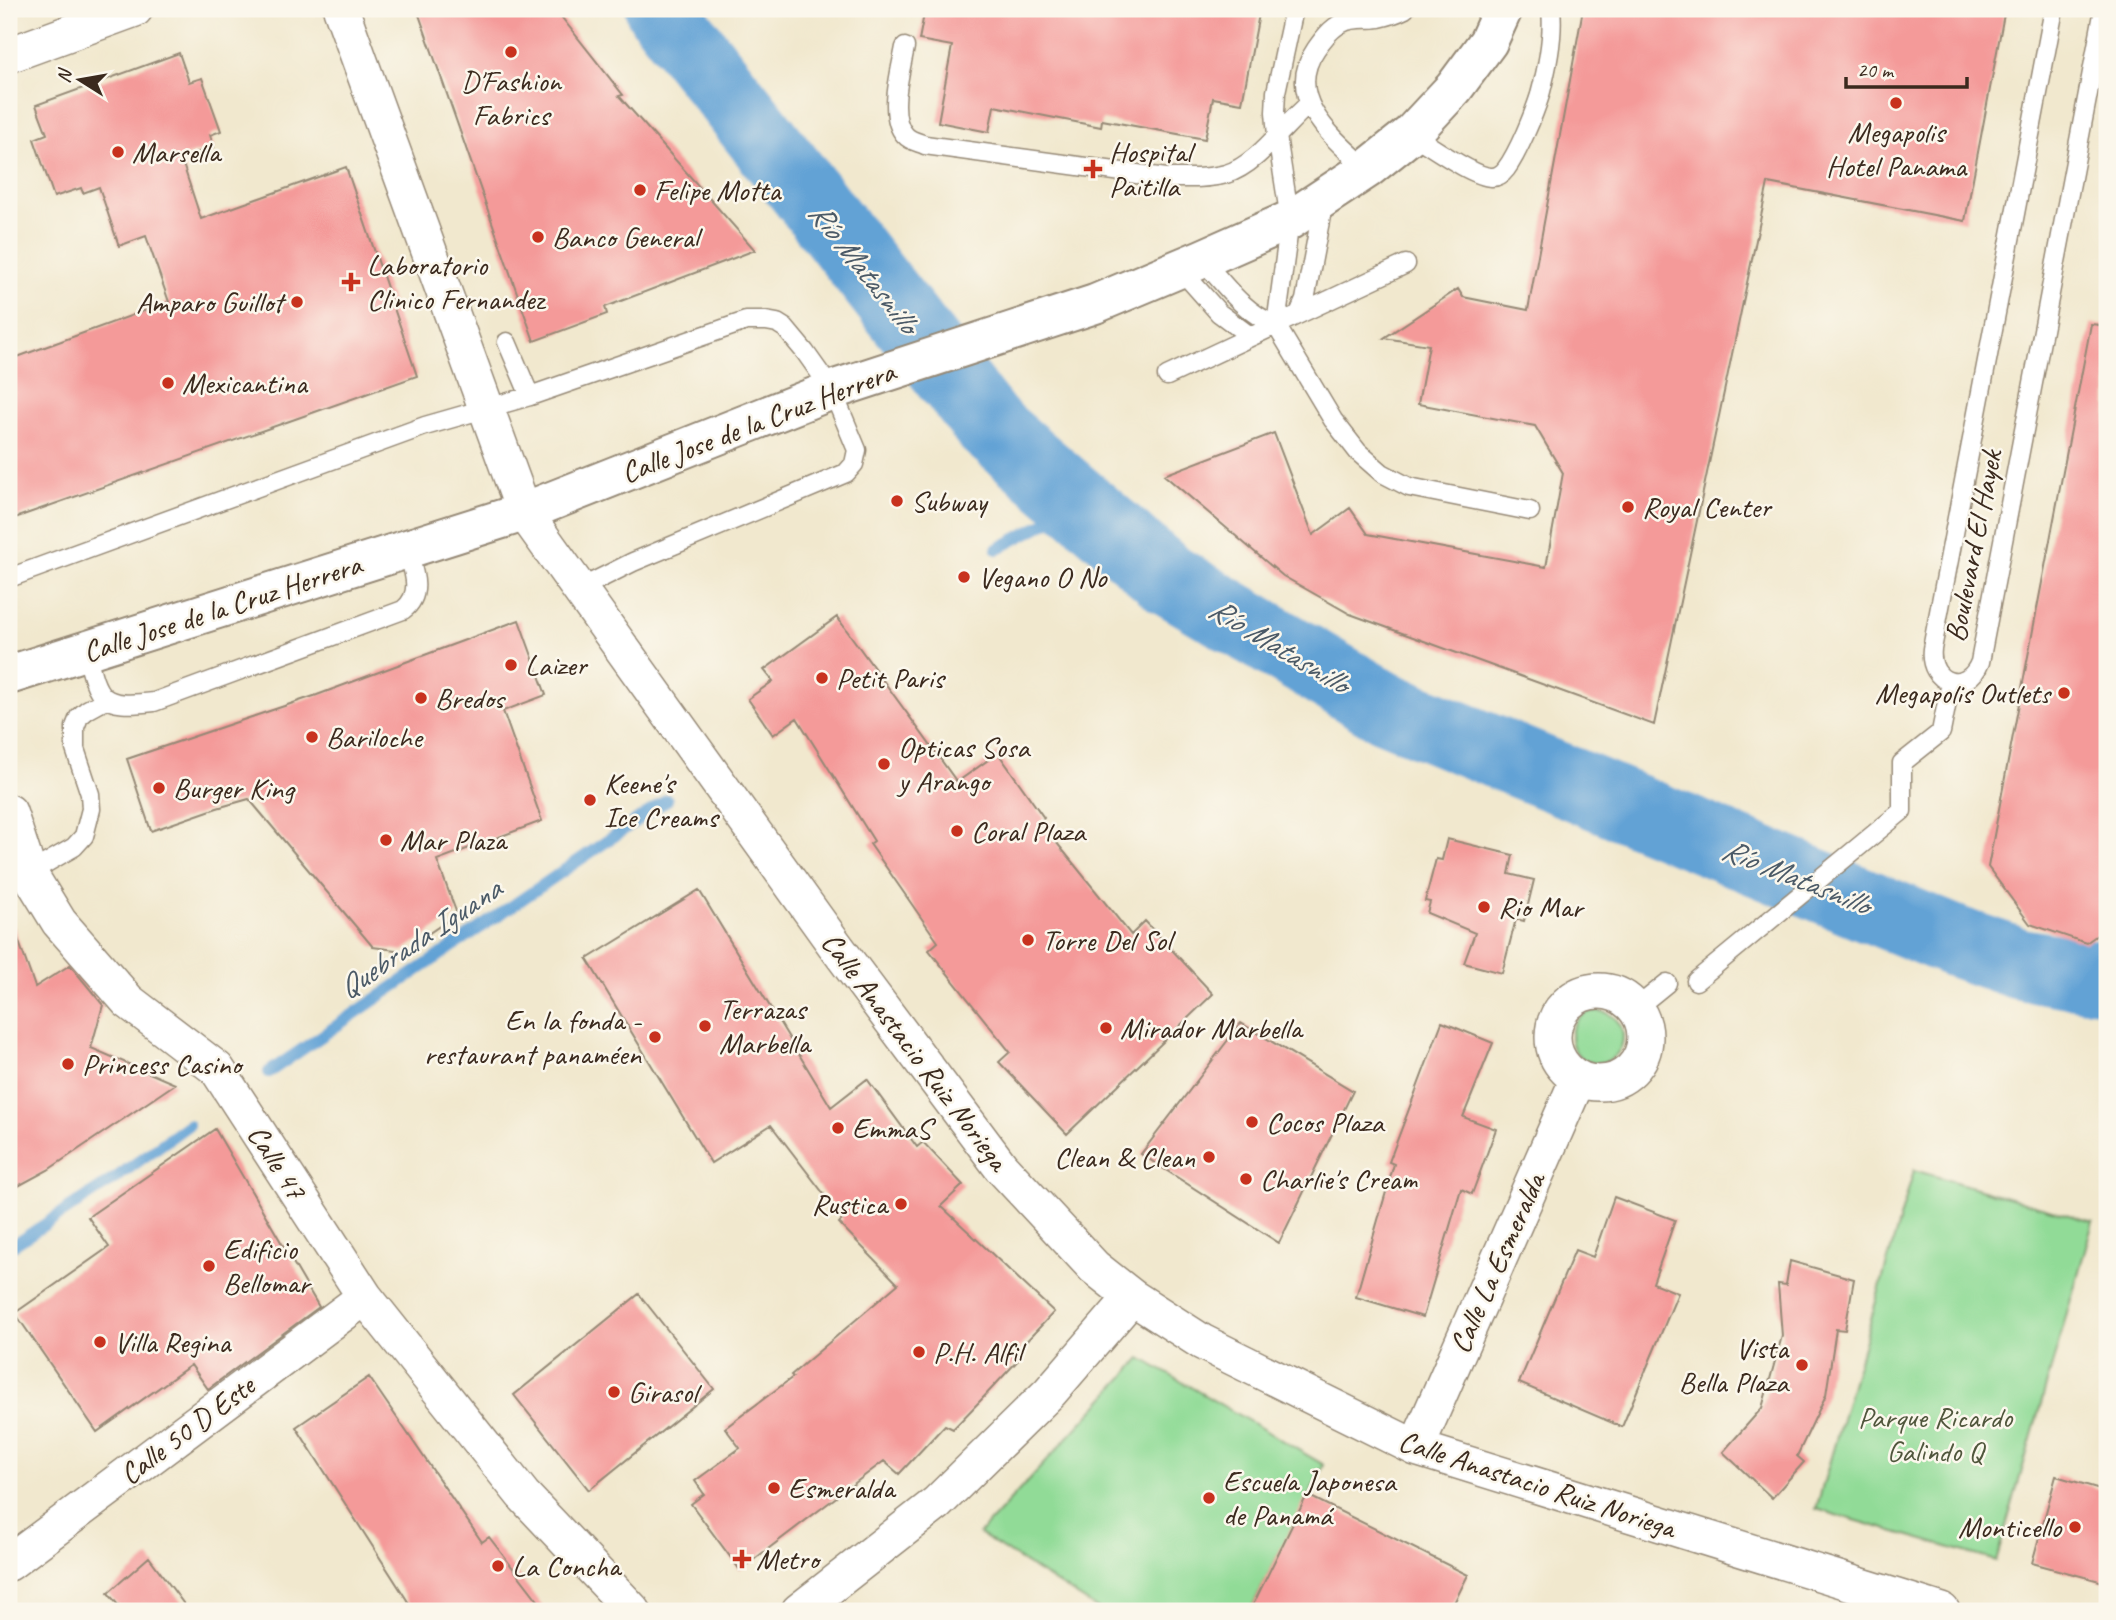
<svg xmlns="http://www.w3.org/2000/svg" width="2116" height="1620" font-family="Caveat,sans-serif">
<rect width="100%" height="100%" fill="#fbf7ec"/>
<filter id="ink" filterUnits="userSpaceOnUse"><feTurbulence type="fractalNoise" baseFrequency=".0143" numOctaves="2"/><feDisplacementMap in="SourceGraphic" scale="14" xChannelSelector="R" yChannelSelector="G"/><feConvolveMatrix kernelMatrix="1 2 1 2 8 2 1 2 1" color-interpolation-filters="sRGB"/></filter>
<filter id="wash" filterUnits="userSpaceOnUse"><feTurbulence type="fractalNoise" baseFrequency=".00686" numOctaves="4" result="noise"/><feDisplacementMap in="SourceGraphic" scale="28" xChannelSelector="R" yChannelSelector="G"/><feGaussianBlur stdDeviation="1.57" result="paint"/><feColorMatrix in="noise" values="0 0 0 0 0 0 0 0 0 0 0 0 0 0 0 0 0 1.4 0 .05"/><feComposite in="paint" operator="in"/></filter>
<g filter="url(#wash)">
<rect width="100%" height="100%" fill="#f1e8ce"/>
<path fill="#91db97" stroke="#66825a" stroke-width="2" d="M1571 1037a26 26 0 1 1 52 0a26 26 0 1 1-52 0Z
M1914 1170 2093 1222 1996 1561 1816 1509Z
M1141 1358 1324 1465 1250 1611H1101L979 1534Z"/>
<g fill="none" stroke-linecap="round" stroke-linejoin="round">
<path stroke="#62a2d5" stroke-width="12" d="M997 549 1081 504
M269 1072 667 800
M9 1248 117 1177 188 1125"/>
<path stroke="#62a2d5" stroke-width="72" d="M661 9 988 425 1168 579 1383 706 1956 942 2020 964 2088 975 2107 976"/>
</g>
<g id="blocks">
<path fill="#f49a99" d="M417 9H555L623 95 619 96 755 250 605 307 607 314 534 341Z
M925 9H1260L1242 103 1213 98 1205 139 1102 120 1101 127 994 106 989 132 938 122 952 46 919 40Z
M1583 9H2005L1965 221 1768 183 1654 725 1350 614 1283 576 1164 475 1274 433 1313 535 1350 508 1368 534 1546 567 1563 473 1535 426 1418 404 1429 345 1384 338 1458 289 1463 297 1528 310Z
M179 53 189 82 202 78 221 131 210 135 214 147 181 158 201 219 346 167 417 376 9 520V360L169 302 146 236 119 246 99 187 83 193 81 188 54 197 34 139 47 134 36 105Z
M2091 324 2107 326V928L2086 943 2030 924 1988 867Z
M837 617 957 782 998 753 1044 818 1040 822 1131 935 1145 921 1213 994 1067 1134 999 1062 1010 1052 929 950 938 942 870 844 874 841 797 718 773 735 748 699 773 681 764 670Z
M519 620 546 695 503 711 542 821 437 860 457 914 403 951 373 947 249 799 217 808 151 831 127 759 317 695Z
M1447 839 1513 855 1509 874 1534 880 1524 921 1516 919 1502 973 1464 963 1475 933 1427 913 1430 902 1425 901 1436 859 1442 860Z
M699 890 831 1107 867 1079 917 1147 923 1142 963 1185 941 1206 1054 1312 1019 1349 1022 1356 981 1400 953 1429 945 1425 899 1474 884 1461 740 1570 691 1504 704 1494 695 1481 740 1448 725 1428 793 1377 791 1375 898 1284 839 1223 843 1219 771 1125 711 1163 587 959Z
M13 925 35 987 70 965 103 1005 91 1048 175 1084 48 1170 9 1191V926Z
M1442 1022 1493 1043 1463 1117 1496 1129 1472 1194 1461 1189 1423 1317 1356 1297 1394 1164 1389 1162Z
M1241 1023 1353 1091 1279 1243 1141 1154Z
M215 1129 319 1307 208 1389 191 1365 97 1432 15 1313 109 1247 88 1217Z
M1614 1197 1675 1220 1653 1283 1678 1293 1622 1427 1519 1383 1575 1250 1593 1257Z
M1790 1261 1854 1279 1845 1330 1836 1329 1826 1395 1797 1456 1804 1462 1772 1498 1723 1452 1762 1408 1782 1336 1778 1284 1786 1285Z
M639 1294 714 1389 589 1490 514 1395Z
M369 1377 482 1542 489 1537 546 1611H414L296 1427Z
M2056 1476 2107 1491V1583L2032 1563Z
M1307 1495 1468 1575 1450 1611H1250Z
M149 1557 189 1611H123L108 1593Z"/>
</g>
</g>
<g filter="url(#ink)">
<use href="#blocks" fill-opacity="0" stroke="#968976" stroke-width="2"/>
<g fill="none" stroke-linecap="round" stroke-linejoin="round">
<defs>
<path id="service" d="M2054 9 1932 649C1928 684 1967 696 1980 662L2104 9
M905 47C901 70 887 116 905 135 910 141 918 142 925 145L1166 178C1186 178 1206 179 1226 174 1257 165 1284 125 1309 104
M1411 134C1428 144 1475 178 1492 177 1498 177 1503 173 1506 169 1518 153 1534 114 1540 95 1547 69 1554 36 1551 9
M1367 169C1334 139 1282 98 1316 49 1323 39 1331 28 1342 23 1353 17 1367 20 1379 18 1388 16 1397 13 1405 9
M1202 259C1224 284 1244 313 1276 325L1333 420 1358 452 1382 473 1409 487 1530 511
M1180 269 1219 313 1250 336
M1299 314 1305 300 1324 200
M1276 325 1290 220 1277 136 1275 112 1276 92 1294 9
M507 342 530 396
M1167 376 1406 264
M9 578 425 426 530 396 746 321H766L777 323 785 328 805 352 832 390 857 450 854 464 846 473 633 562 579 589
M86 651C98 700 100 708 154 702L403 610C424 594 413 570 407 549
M29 873 74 847 84 836 91 809 90 794 75 749V727L79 717 87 710 107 699
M1696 981 1902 811V763L1941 732 1951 682
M1635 1009 1667 983"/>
<path id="minor" d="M341 9 524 512 835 945 1001 1167 1094 1267 1132 1297 1202 1342 1416 1448 1942 1611
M9 55 135 9
M9 812 29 873 59 922 128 1001 217 1069 365 1297 523 1495 633 1611
M1553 1037a46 46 0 1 1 92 0a46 46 0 1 1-92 0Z
M1416 1448 1578 1079
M9 1563 365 1297
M799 1611 937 1503 1050 1392 1132 1297"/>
<path id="tertiary" d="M9 675 524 512 832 390 1095 304 1202 259 1290 220 1367 169 1411 134 1454 88 1488 42 1503 9"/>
</defs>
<use href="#service" stroke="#968976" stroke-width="21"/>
<use href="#minor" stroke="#968976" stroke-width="38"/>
<use href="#tertiary" stroke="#968976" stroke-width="42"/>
<use href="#service" stroke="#fff" stroke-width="18"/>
<use href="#minor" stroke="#fff" stroke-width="35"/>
<use href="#tertiary" stroke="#fff" stroke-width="38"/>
</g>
</g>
<g fill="#c8321e" stroke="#fbf7ec" stroke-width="2.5">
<circle cx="511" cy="52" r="7"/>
<circle cx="1896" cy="103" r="7"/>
<circle cx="118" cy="152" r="7"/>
<path d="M1089.5 158.5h7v7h7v7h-7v7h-7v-7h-7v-7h7z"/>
<circle cx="640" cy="190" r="7"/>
<circle cx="538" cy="237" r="7"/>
<path d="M347.5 271.5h7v7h7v7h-7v7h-7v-7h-7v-7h7z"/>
<circle cx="297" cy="302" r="7"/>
<circle cx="168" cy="383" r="7"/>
<circle cx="897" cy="501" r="7"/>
<circle cx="1628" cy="507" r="7"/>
<circle cx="964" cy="577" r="7"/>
<circle cx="511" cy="665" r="7"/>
<circle cx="822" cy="678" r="7"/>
<circle cx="2064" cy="693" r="7"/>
<circle cx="421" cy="698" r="7"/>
<circle cx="312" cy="737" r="7"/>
<circle cx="884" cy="764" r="7"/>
<circle cx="159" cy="788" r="7"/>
<circle cx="590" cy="800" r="7"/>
<circle cx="957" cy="831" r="7"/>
<circle cx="386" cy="840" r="7"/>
<circle cx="1484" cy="907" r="7"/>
<circle cx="1028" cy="940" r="7"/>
<circle cx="705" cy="1026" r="7"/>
<circle cx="1106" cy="1028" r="7"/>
<circle cx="655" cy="1037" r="7"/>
<circle cx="68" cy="1064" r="7"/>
<circle cx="1252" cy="1122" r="7"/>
<circle cx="838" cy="1128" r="7"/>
<circle cx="1209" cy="1157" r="7"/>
<circle cx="1246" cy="1179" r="7"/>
<circle cx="901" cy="1204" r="7"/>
<circle cx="209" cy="1266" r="7"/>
<circle cx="100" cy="1342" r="7"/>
<circle cx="919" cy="1352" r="7"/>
<circle cx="1802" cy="1365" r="7"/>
<circle cx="614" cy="1392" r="7"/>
<circle cx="774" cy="1488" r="7"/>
<circle cx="1209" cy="1498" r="7"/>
<circle cx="2075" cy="1527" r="7"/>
<path d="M738.5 1548.5h7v7h7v7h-7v7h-7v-7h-7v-7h7z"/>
<circle cx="498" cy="1566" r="7"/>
</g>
<g text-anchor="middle" stroke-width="5" stroke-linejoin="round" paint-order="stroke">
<g font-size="30" fill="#3b2a1e" stroke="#fbf7ec" text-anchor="start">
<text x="511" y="91" text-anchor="middle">D'Fashion<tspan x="511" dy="34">Fabrics</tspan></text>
<text x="1896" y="142" text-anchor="middle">Megapolis<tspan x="1896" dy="34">Hotel Panama</tspan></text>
<text x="132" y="162">Marsella</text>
<text x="1109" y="162">Hospital<tspan x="1109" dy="34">Paitilla</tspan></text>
<text x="654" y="200">Felipe Motta</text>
<text x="552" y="247">Banco General</text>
<text x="367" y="275">Laboratorio<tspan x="367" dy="34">Clinico Fernandez</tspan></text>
<text x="283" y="312" text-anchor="end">Amparo Guillot</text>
<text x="182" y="393">Mexicantina</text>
<text x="911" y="511">Subway</text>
<text x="1642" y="517">Royal Center</text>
<text x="978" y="587">Vegano O No</text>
<text x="525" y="675">Laizer</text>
<text x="836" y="688">Petit Paris</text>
<text x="2050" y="703" text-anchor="end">Megapolis Outlets</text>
<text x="435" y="708">Bredos</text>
<text x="326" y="747">Bariloche</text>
<text x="898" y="757">Opticas Sosa<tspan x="898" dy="34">y Arango</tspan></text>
<text x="604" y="793">Keene's<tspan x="604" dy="34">Ice Creams</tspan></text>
<text x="173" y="798">Burger King</text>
<text x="971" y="841">Coral Plaza</text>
<text x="400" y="850">Mar Plaza</text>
<text x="1498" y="917">Rio Mar</text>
<text x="1042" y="950">Torre Del Sol</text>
<text x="719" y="1019">Terrazas<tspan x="719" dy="34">Marbella</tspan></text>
<text x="641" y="1030" text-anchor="end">En la fonda -<tspan x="641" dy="34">restaurant panaméen</tspan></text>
<text x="1120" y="1038">Mirador Marbella</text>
<text x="82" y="1074">Princess Casino</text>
<text x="1266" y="1132">Cocos Plaza</text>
<text x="852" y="1138">EmmaS</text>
<text x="1195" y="1167" text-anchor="end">Clean &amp; Clean</text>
<text x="1260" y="1189">Charlie's Cream</text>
<text x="887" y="1214" text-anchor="end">Rustica</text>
<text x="223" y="1259">Edificio<tspan x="223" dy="34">Bellomar</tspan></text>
<text x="114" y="1352">Villa Regina</text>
<text x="1788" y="1358" text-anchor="end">Vista<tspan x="1788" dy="34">Bella Plaza</tspan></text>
<text x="933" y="1362">P.H. Alfil</text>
<text x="628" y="1402">Girasol</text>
<text x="1223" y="1491">Escuela Japonesa<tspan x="1223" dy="34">de Panamá</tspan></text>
<text x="788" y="1498">Esmeralda</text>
<text x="2061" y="1537" text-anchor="end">Monticello</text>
<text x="756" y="1569">Metro</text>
<text x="512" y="1576">La Concha</text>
</g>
<g font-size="30" fill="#3b2a1e" stroke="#fbf7ec">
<text transform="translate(758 422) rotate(-21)" y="10">Calle Jose de la Cruz Herrera</text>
<text transform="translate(1973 546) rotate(-79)" y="10">Boulevard El Hayek</text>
<text transform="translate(222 608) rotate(-18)" y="10">Calle Jose de la Cruz Herrera</text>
<text transform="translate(915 1051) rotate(53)" y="10">Calle Anastacio Ruiz Noriega</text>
<text transform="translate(277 1162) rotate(57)" y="10">Calle 47</text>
<text transform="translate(1497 1263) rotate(-66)" y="10">Calle La Esmeralda</text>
<text transform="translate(187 1430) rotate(-37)" y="10">Calle 50 D Este</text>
<text transform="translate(1537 1484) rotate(18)" y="10">Calle Anastacio Ruiz Noriega</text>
</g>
<g font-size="30" fill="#50563c" stroke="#fbf7ec">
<text x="1935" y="1427">Parque Ricardo<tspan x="1935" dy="34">Galindo Q</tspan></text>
</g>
<g font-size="32" font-style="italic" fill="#4b5a67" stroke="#fbf7ec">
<text transform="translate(864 267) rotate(52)" y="11">Río Matasnillo</text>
<text transform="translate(1279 645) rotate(31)" y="11">Río Matasnillo</text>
<text transform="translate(1796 876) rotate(22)" y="11">Río Matasnillo</text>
<text transform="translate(419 938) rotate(-34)" y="11">Quebrada Iguana</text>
</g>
</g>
<rect width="2116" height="1620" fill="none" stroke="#fbf7ec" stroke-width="35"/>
<g transform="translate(80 80) rotate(281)" stroke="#fbf7ec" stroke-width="5" paint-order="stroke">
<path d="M0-5L12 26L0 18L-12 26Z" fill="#3b2a1e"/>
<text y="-10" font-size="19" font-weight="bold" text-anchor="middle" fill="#3b2a1e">N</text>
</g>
<path d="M1846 77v10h121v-10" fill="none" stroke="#3b2a1e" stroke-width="3.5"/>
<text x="1857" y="77" font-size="21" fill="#3b2a1e" stroke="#fbf7ec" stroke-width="5" paint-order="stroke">20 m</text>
</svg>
